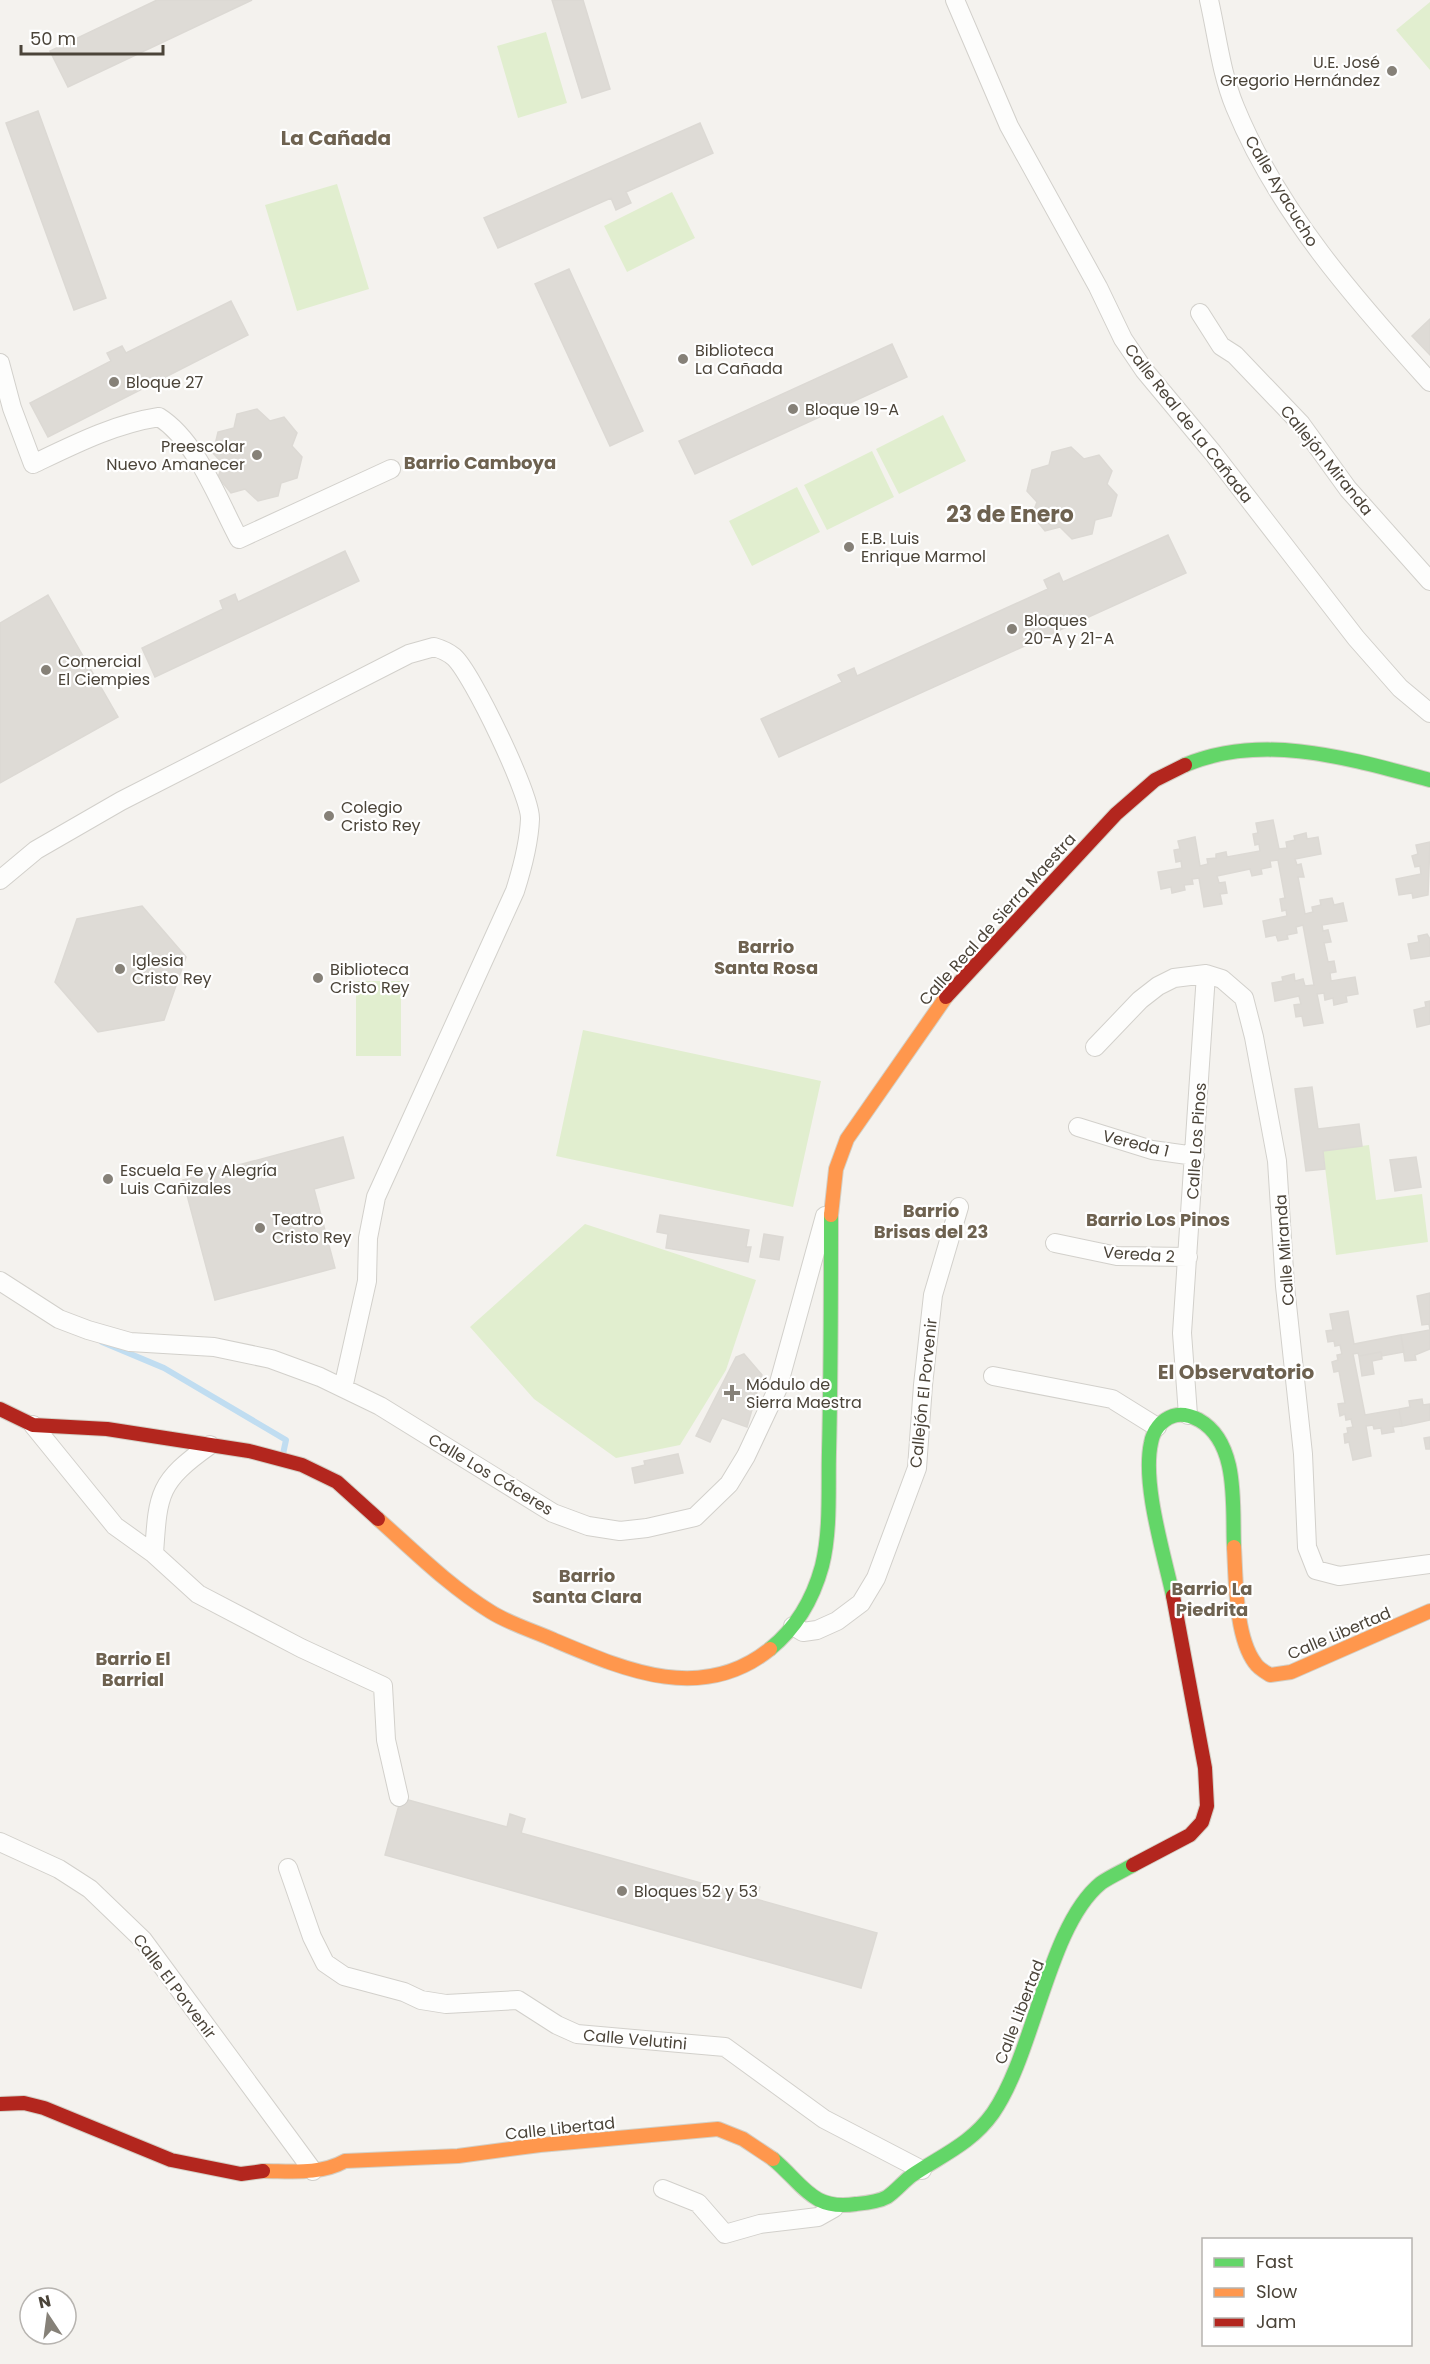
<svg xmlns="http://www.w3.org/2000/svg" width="1430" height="2364" font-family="Poppins,sans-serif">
<rect width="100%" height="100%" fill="#f4f2ee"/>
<path fill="#e1eecf" d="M1430 2V70L1396 30Z
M546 32 567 103 518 118 497 46Z
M337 184 369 289 297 311 265 205Z
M672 192 695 238 627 272 604 226Z
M943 415 966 461 899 494 876 449Z
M872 451 894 497 827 530 804 485Z
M797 487 820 532 752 566 729 521Z
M356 981H401V1056H356Z
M583 1030 821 1081 793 1207 556 1156Z
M1369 1145 1376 1200 1422 1194 1428 1242 1336 1255 1323 1151Z
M585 1224 756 1280 726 1370 680 1445 616 1458 534 1399 470 1327Z"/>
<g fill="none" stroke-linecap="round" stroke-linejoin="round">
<path stroke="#c0ddf1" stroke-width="6" d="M102 1342 164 1368 286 1440 283 1454"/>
</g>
<path fill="#dedbd6" stroke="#dcd9d4" stroke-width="1.5" d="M157 0H252L68 87 50 51Z
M552 0H583L610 89 582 98Z
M38 111 106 298 74 310 6 123Z
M700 123 713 153 626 192 631 203 616 210 611 198 498 248 484 218Z
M569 269 643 431 610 446 535 284Z
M231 301 248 335 48 437 30 403 111 361 107 353 122 346 126 353Z
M1430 319V355L1412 336Z
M892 344 907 377 695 474 679 441Z
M257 409 270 421 284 417 297 433 292 446 302 457 297 478 281 483 278 496 258 501 245 489 231 493 218 477 223 464 213 453 218 432 234 428 237 414Z
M1071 447 1084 459 1099 455 1112 471 1107 484 1117 495 1111 516 1095 520 1092 534 1072 539 1060 527 1045 531 1032 515 1037 502 1027 491 1032 470 1049 465 1052 452Z
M1168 535 1186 573 779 757 761 719 842 682 838 675 854 668 857 676 1048 589 1044 580 1059 573 1063 582Z
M345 551 359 581 155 677 142 648 223 609 220 601 235 594 238 602Z
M48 595 118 717 0 783V623Z
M1273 820 1279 849 1287 848 1286 842 1295 840 1294 836 1306 833 1307 839 1318 837 1321 854 1295 859 1297 865 1301 864 1304 877H1298L1305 914 1313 912 1312 907 1321 905 1320 900 1332 898 1334 905 1343 903 1347 921 1322 925 1323 931 1328 930 1331 942 1324 943 1328 962 1334 961 1336 972 1330 973 1331 981 1355 977 1358 994 1346 996 1347 1002 1334 1005 1333 998 1325 1000 1324 993 1317 994 1323 1023 1304 1026 1302 1016 1296 1017 1294 1005 1301 1004 1299 996 1275 1001 1272 983 1283 981 1282 977 1294 974 1295 981 1303 979 1305 986 1314 985 1303 925 1296 927 1297 933 1287 935 1288 939 1278 941 1276 935 1266 937 1263 921 1287 916 1286 910 1282 911 1280 899 1285 898 1278 860 1270 861 1271 867 1261 869 1262 874 1252 876 1250 869 1217 876 1219 883 1225 882 1227 893 1220 894 1222 904 1204 907 1199 878 1192 879 1193 884 1184 885 1185 890 1172 893 1171 887 1161 889 1158 872 1182 868 1181 861 1176 862 1174 850 1180 849 1178 841 1195 837 1200 866 1208 864 1207 859 1216 858V854L1226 852 1227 857 1260 851 1259 844 1255 845 1253 834 1258 833 1256 823Z
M1430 842 1428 895 1413 898 1412 893 1399 895 1396 879 1421 874 1420 866 1415 867 1412 856 1418 854 1416 845Z
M142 906 186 957 164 1020 98 1032 55 982 77 919Z
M1427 934 1430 939V956L1411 959 1408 944 1419 942 1418 936Z
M1430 1001V1024L1417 1027 1414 1010 1426 1007 1425 1002Z
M1312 1087 1318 1129 1359 1124 1362 1146 1323 1151 1325 1169 1306 1171 1295 1089Z
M343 1137 354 1178 314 1189 335 1268 215 1300 183 1180Z
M1416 1157 1421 1187 1395 1191 1390 1160Z
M660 1215 749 1230 746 1247H751L748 1262 666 1248 668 1234 657 1232Z
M764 1234 783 1237 779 1260 760 1257Z
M1430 1293V1349L1415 1355 1416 1360 1405 1361 1401 1335 1430 1330 1429 1324 1422 1325 1417 1296Z
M1348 1311 1354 1344 1401 1335 1404 1352 1382 1356 1381 1352 1359 1356 1358 1353 1353 1354 1365 1415 1399 1409 1402 1426 1393 1427 1394 1432 1382 1434 1381 1428 1374 1429 1373 1425 1366 1426 1371 1456 1353 1460 1349 1442 1345 1443 1344 1434 1348 1433 1347 1428 1353 1427 1351 1419 1346 1420 1345 1414 1340 1416 1338 1404 1345 1403 1339 1371 1334 1372 1332 1362 1338 1360 1337 1355 1342 1354 1340 1345 1335 1346 1334 1341 1328 1342 1326 1331 1333 1330 1330 1314Z
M1381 1352 1382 1359 1372 1361 1374 1374 1362 1376 1359 1356Z
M744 1354 762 1375 747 1427 722 1418 710 1442 696 1436 736 1357Z
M1422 1399 1423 1405 1430 1404V1420L1402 1426 1399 1409 1410 1407 1409 1401Z
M1430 1437V1449H1426L1424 1438Z
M678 1454 683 1473 635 1483 632 1468 645 1465 644 1461Z
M401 1798 507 1827 510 1814 525 1819 521 1833 744 1895 747 1884 760 1887 756 1899 877 1933 861 1988 385 1855Z"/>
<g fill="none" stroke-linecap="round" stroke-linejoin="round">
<defs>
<path id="street" d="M955 0 1009 126 1098 287 1123 339 1144 370 1213 453 1356 638 1400 688 1430 713
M1209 0C1217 35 1221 73 1235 107 1278 212 1355 299 1430 382
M1200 313 1221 346 1235 355 1301 424 1348 489 1430 581
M0 363 12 408 33 464C75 444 114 424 159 417 197 441 218 500 239 539L391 469
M0 880 36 850 121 801 409 654 434 647C441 649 448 652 454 657 472 673 531 796 530 819 529 843 522 869 515 891L376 1197 368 1238 367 1281 343 1388
M1095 1047 1140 1000 1158 986 1174 978 1206 974 1222 979 1244 998 1254 1037 1277 1161 1285 1286 1303 1454 1307 1547 1316 1570 1339 1576 1430 1564
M1078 1127 1152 1150 1195 1156
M1055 1243 1117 1256 1188 1257
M0 1281 59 1319 88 1330 130 1342 214 1347 271 1359 320 1377 380 1406 553 1513 588 1526 620 1531 647 1528 695 1517 729 1484 746 1456 777 1390 825 1216
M993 1376 1112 1399 1157 1427
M1188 1415 1182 1333 1206 974
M33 1425 115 1526 154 1554 198 1594 301 1648 383 1686 386 1740 399 1797
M154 1554C158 1493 158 1482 210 1445
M793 1626 803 1632 817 1630 837 1621 861 1603 876 1578 917 1468 923 1385 933 1295 959 1207
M0 1842 59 1869 90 1889 143 1940 313 2171
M288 1868 312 1937 325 1963 344 1976 404 1992 421 2000 446 2004 518 2000 557 2025 577 2034 725 2047 824 2119 922 2170
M663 2189 698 2203 725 2234 760 2224 818 2217 834 2208"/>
<path id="fast" d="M1185 765C1264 732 1351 759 1430 780
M1173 1596C1164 1554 1142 1484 1151 1443 1153 1431 1161 1420 1173 1416 1182 1413 1191 1416 1199 1420 1240 1443 1232 1508 1234 1547
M770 1649C796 1628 813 1599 822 1566 831 1530 828 1489 829 1452 831 1373 831 1294 831 1215
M773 2159C803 2184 812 2211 856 2204 866 2203 878 2202 887 2197 896 2191 903 2182 911 2176 942 2155 971 2144 993 2113 1035 2052 1048 1926 1101 1883 1111 1876 1123 1871 1133 1865"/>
<path id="slow" d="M831 1215 836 1169 847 1139 946 997
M378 1519C414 1551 450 1587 491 1612 510 1624 534 1631 554 1640 625 1670 702 1704 770 1649
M1234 1547C1236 1580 1235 1636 1255 1663 1258 1668 1265 1672 1270 1675L1291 1672 1430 1611
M263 2171C290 2171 320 2175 345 2161L458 2156 540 2145 718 2129 743 2139 773 2159"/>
<path id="jam" d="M946 997 1116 814 1155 780 1185 765
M0 1409 33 1425 107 1429 249 1451 302 1465 337 1482 378 1519
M1133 1865 1190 1835 1202 1822 1207 1806 1205 1768 1173 1596
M0 2104 24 2103 44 2108 171 2160 241 2174 263 2171"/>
</defs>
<use href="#street" stroke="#d2d0cb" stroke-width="20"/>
<use href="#fast" stroke="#d3cfc5" stroke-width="16"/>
<use href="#slow" stroke="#d3cfc5" stroke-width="16"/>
<use href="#jam" stroke="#d3cfc5" stroke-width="16"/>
<use href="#street" stroke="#fdfdfc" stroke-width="18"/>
<use href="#fast" stroke="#63d668" stroke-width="14"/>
<use href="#slow" stroke="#ff974d" stroke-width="14"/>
<use href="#jam" stroke="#b3261e" stroke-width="14"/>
</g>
<g fill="#868178" stroke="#fff" stroke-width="2">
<circle cx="1392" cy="71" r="6"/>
<circle cx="683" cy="359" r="6"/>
<circle cx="114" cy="382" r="6"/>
<circle cx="793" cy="409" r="6"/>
<circle cx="257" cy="455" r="6"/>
<circle cx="849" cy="547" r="6"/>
<circle cx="1012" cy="629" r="6"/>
<circle cx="46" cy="670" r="6"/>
<circle cx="329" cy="816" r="6"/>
<circle cx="120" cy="969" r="6"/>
<circle cx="318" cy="978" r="6"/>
<circle cx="108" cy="1179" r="6"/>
<circle cx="260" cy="1228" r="6"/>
<path d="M729 1384h6v6h6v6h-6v6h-6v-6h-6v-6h6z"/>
<circle cx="622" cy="1891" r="6"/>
</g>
<g text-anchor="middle" stroke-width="4.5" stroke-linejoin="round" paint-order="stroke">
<g font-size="16" fill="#4b4439" stroke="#fff" text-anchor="start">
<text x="1380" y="68" text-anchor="end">U.E. José<tspan x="1380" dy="18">Gregorio Hernández</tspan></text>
<text x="695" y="356">Biblioteca<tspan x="695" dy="18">La Cañada</tspan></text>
<text x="126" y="388">Bloque 27</text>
<text x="805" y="415">Bloque 19-A</text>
<text x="245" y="452" text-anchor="end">Preescolar<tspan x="245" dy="18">Nuevo Amanecer</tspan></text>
<text x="861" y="544">E.B. Luis<tspan x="861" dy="18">Enrique Marmol</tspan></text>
<text x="1024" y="626">Bloques<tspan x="1024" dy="18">20-A y 21-A</tspan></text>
<text x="58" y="667">Comercial<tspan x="58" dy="18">El Ciempies</tspan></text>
<text x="341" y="813">Colegio<tspan x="341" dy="18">Cristo Rey</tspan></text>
<text x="132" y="966">Iglesia<tspan x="132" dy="18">Cristo Rey</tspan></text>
<text x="330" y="975">Biblioteca<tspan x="330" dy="18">Cristo Rey</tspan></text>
<text x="120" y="1176">Escuela Fe y Alegría<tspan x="120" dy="18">Luis Cañizales</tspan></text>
<text x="272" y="1225">Teatro<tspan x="272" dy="18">Cristo Rey</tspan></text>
<text x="746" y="1390">Módulo de<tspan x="746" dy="18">Sierra Maestra</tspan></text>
<text x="634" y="1897">Bloques 52 y 53</text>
</g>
<g font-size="16" fill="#4b4439" stroke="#fff">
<text transform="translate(1282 191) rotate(59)" y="6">Calle Ayacucho</text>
<text transform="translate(1189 423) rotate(52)" y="6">Calle Real de La Cañada</text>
<text transform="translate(1327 460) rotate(51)" y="6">Callejón Miranda</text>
<text transform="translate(997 919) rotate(-48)" y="6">Calle Real de Sierra Maestra</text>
<text transform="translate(1196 1141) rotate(-86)" y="6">Calle Los Pinos</text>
<text transform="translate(1136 1143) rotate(14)" y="6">Vereda 1</text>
<text transform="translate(1284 1250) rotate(-94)" y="6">Calle Miranda</text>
<text transform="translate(1139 1254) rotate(4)" y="6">Vereda 2</text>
<text transform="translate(923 1393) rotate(-84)" y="6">Callejón El Porvenir</text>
<text transform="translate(491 1474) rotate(31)" y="6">Calle Los Cáceres</text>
<text transform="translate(1339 1633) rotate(-23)" y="6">Calle Libertad</text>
<text transform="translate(175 1986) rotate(53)" y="6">Calle El Porvenir</text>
<text transform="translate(1019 2012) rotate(-69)" y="6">Calle Libertad</text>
<text transform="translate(635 2039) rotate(5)" y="6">Calle Velutini</text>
<text transform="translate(560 2128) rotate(-6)" y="6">Calle Libertad</text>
</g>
<g font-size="18" font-weight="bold" fill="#6e6250" stroke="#fff">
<text x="480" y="469">Barrio Camboya</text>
<text x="766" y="953">Barrio<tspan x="766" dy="21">Santa Rosa</tspan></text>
<text x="931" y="1217">Barrio<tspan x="931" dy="21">Brisas del 23</tspan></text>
<text x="1158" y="1226">Barrio Los Pinos</text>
<text x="587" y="1582">Barrio<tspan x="587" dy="21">Santa Clara</tspan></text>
<text x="1212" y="1595">Barrio La<tspan x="1212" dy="21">Piedrita</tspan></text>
<text x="133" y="1665">Barrio El<tspan x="133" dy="21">Barrial</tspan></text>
</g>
<g font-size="20" font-weight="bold" fill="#6e6250" stroke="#fff">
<text x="336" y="145">La Cañada</text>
<text x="1236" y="1379">El Observatorio</text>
</g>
<g font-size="22" font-weight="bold" fill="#6e6250" stroke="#fff">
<text x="1010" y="522">23 de Enero</text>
</g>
</g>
<rect x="1202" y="2238" width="210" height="108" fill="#ffffff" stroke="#b7b4b0" stroke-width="1.5"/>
<rect x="1214" y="2258" width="30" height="9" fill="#63d668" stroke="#b7b4b0" stroke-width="1.5"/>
<text x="1256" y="2268" font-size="18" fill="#4b4439">Fast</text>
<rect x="1214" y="2288" width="30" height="9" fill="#ff974d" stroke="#b7b4b0" stroke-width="1.5"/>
<text x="1256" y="2298" font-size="18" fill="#4b4439">Slow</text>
<rect x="1214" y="2318" width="30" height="9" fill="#b3261e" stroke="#b7b4b0" stroke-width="1.5"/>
<text x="1256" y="2328" font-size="18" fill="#4b4439">Jam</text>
<g transform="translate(48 2316) rotate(347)"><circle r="28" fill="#ffffff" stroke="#b7b4b0" stroke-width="1.5"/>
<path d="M0-4.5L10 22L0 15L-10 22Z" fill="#868178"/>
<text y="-9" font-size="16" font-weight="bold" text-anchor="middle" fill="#4b4439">N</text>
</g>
<path d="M21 45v9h142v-9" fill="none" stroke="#4b4439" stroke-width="3"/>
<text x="30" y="45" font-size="18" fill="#4b4439" stroke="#ffffff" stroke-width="4.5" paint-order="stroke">50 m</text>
</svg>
